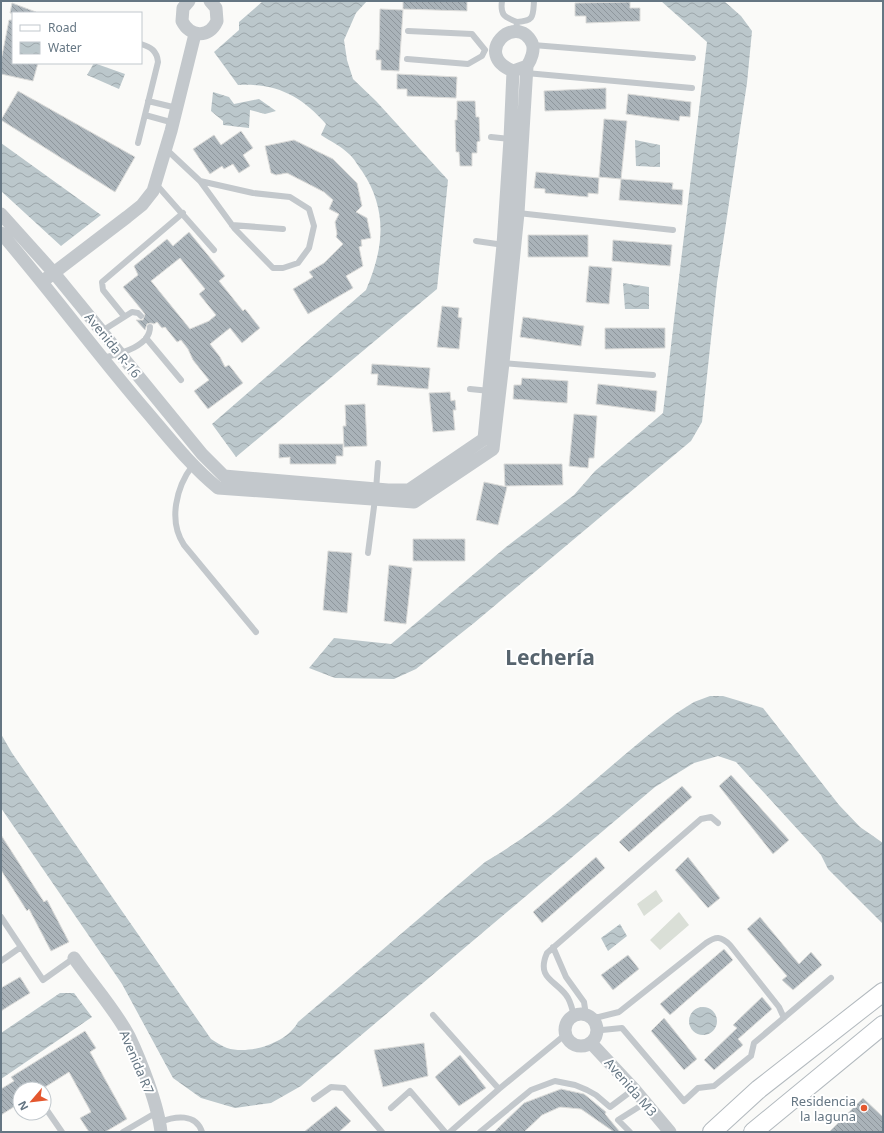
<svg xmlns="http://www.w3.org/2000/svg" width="884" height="1133" font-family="'Noto Sans',sans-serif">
<defs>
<pattern id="water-waves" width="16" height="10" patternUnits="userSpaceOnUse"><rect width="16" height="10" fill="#bbc7cb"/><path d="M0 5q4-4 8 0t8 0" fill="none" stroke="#9ca6aa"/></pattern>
<pattern id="building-back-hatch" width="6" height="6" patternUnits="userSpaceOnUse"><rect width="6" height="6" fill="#aab3b9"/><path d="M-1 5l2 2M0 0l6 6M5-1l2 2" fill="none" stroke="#8e969c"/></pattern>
</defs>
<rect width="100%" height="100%" fill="#fafaf8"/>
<path fill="#dadfd7" d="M656 890 663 901 644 916 637 904Z
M679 912 689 925 660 950 650 940Z"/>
<path fill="url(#water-waves)" d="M263 1H367L356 13 344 40 347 60 353 79 376 101 448 180 437 289 236 457 212 424 366 290C384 248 388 210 362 171 358 166 354 158 349 154 341 146 330 141 321 135L326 124C301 96 277 83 238 85L214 52 239 30V22Z
M661 1H724L741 16 752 31 747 83 717 283 702 422 691 441 474 623 416 669 394 679 335 678 309 668 334 638 391 644 506 547 574 495 595 471 663 413 707 42Z
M94 63 125 74 119 89 87 75Z
M213 92 229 97 234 104 259 99 276 111 265 114 250 110 249 128 223 125V121L211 111Z
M635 140 660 145V167L636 166Z
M1 143 101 215 61 246 1 191Z
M623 283 649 287V309H625Z
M710 696H723L763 708 839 805 860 827 883 843V924L828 869 821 855 736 762 718 756 694 763 655 787 301 1086 271 1103 235 1108 201 1098 173 1078 122 984 1 808V734L12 753 211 1039C216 1042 222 1046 227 1048 250 1055 287 1043 298 1022L485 862C555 822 611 762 675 714L694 702Z
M620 924 627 936 608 951 601 938Z
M60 993H74L92 1017 1 1079V1033Z
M689 1021a14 14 0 1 1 28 0a14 14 0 1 1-28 0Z"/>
<path fill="url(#building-back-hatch)" stroke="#dcdcda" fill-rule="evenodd" d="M403 1H467V11L403 9Z
M630 2V8H640V21L586 23V16H575V3Z
M12 3 36 12V13H10Z
M380 9 403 10 399 71 381 70V60H376V50H379Z
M9 20H13V63H38L33 81 1 74V61Z
M397 74 457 77 456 98 407 96V89H397Z
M606 88V109L545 111 544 91Z
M18 91 135 157 115 192 1 120Z
M628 94 691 102 690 117 680 116 679 121 626 114Z
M457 101H475L476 117H479L480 141 477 142V153H472V166H460L459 152H456L455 120H457Z
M604 119 627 121 621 179 599 177Z
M241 131 253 148 243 155 250 166 239 173 233 164 224 169 222 166 210 174 193 149 214 135 221 145Z
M294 140 333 159 357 183 362 206 356 212 367 218 371 238 361 240 362 246 359 247 363 266 346 276 353 288 308 314 293 289 313 277 309 272 324 263 343 244 336 237 337 234 335 222 339 214 329 209 333 200 324 192 287 173 276 175 271 173 265 146Z
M536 172 599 178 598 194 588 193V197L545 193V189L534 188Z
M621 179 673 183 672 189 683 190 682 205 619 200Z
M189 232 225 276 219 281 243 311 245 309 260 328 242 343 230 328 210 344 220 357 225 367 229 365 243 383 208 409 194 391 209 380 193 360 188 349 181 340 177 342 165 327 162 328 157 322 154 324 151 323 147 324 145 330 136 320H143L145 314 123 287 138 275 134 266 167 239 173 246ZM180 258 205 289 199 294 216 315 209 321 190 329 151 281Z
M528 235H588V257H528Z
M613 240 672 245 670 266 612 261Z
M589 266 612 268 609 304 586 302Z
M442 306 459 308 458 317 462 318 459 349 437 347Z
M523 317 584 326 581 346 520 337Z
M605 328H665V348L605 349Z
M372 364 430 368 428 389 377 385 378 374H371Z
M522 378 568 381 567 403 513 399 514 385H521Z
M598 384 657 391 655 412 596 404Z
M450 392 451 401 455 400 456 410H453L455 430 433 432 429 393Z
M365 404 367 446 344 447 343 426H346L345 405Z
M574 414 597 416 594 458H589L588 468 569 466Z
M279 444H343V456H336V464H290V457L279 458Z
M504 464H562L563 485 505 486Z
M484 482 507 487 498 525 476 520Z
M413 539H465V561H413Z
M328 551 352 553 347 613 323 610Z
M389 565 412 568 406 624 384 621Z
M731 775 789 840 773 854 719 786Z
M682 786 692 797 629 852 619 842Z
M1 835 44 902 47 900 69 942 51 951 29 909 27 911 1 870Z
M596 857 605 868 542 923 533 912Z
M688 857 720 898 708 908 675 870Z
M760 917 799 964 811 952 822 965 793 990 782 980 787 976 747 929Z
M724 949 733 960 670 1015 660 1004Z
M628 955 639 969 613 990 601 975Z
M20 977 30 993 1 1011V988Z
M762 997 772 1009 738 1039 743 1045 714 1070 704 1060 737 1028 733 1025Z
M664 1018 697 1059 684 1070 651 1031Z
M85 1031 96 1048 90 1052 127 1119 105 1132H89L80 1118 91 1112 69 1072 42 1089H20V1103L1 1115V1089L14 1081 11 1077Z
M424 1043 428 1076 383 1087 374 1050Z
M460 1055 486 1088 459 1106 435 1077Z
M561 1089 584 1094 606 1112 605 1114 620 1132H614L581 1109 560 1107 542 1115 524 1132H494L524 1103Z
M863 1098 883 1117V1132H829Z
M336 1106 351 1121 339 1132H304Z"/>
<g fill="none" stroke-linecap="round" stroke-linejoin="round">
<defs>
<path id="secondary" d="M712 1132 759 1089 883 992
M753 1132 883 1025"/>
</defs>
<use href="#secondary" stroke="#b3babf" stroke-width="20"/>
<path stroke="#c3c8cc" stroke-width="6" d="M502 1C500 15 504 17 517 22L516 31
M517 22C534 21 533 17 534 1
M408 31 472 34 485 50
M533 45 693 58
M407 59 468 64 482 56 485 50
M526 73 692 88
M148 101 177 108
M145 115 174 123
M491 137 511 139
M138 143 158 62C157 51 151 47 141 44
M166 149 200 181 235 229 273 268H283L298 263 309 248 314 226 309 209 290 197 253 193 200 181
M155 183 214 250
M518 213 673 230
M232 225 283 229
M476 241 504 245
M124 316 103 290 102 282 183 213
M102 331 132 312 138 313 141 316
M146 338 181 380
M103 358C118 354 150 347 150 327
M503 363 653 375
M470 389 490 391
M193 465C176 487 168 521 184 545L256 632
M376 490 378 463
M368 553 375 499
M1 917 43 980 74 958
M553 947 566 977 584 1002 586 1015
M1 961 21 947
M433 1015 499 1089 566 1034
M574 1016C572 1009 571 1001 566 995 555 980 536 978 547 953L701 819 711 817 718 823
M589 1017H599L619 1012 706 943C716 936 721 936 730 945L779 1007 784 1018
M596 1035 602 1030 622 1028 684 1101 698 1088 714 1086 751 1056 754 1043 831 978
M314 1099 331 1087 344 1088 382 1132
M44 1106 62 1132
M391 1108 410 1091 445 1132
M160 1122C175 1116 196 1113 202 1132
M123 1132 152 1115H158
M450 1132 499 1089
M480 1132 531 1090 555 1081 575 1085 587 1090 596 1095 610 1107 634 1089
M630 1132 618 1120 645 1103"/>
<path stroke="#c3c8cc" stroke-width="13" d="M189 1 183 8 182 21C190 37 209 39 217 21L216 8 210 1
M1 214 54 273 202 454 224 476
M1 233C51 291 97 354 147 412 170 439 191 466 218 488
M47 278 127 217 142 205 153 191 171 131 195 34
M224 476 388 490H409L484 439 503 245 510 139 513 71
M218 488 414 502 493 449 503 363 518 213 527 66C531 60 535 50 532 43 516 11 471 54 513 71L527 66
M74 958C92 984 114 1008 129 1036 141 1061 158 1105 161 1132
M565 1030a16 16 0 1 1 32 0a16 16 0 1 1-32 0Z
M591 1043 634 1089 670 1132"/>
<use href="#secondary" stroke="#fff" stroke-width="18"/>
</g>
<circle fill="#e4572e" stroke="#fff" stroke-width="1.5" cx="864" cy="1108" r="4"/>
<g text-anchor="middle" stroke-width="4" stroke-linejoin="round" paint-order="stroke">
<g font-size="13" fill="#657683" stroke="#fff">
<text transform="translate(113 345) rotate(51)" y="5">Avenida R-16</text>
<text transform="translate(137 1062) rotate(67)" y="5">Avenida R7</text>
<text transform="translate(631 1087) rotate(49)" y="5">Avenida M3</text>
</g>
<g font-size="13" fill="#657683" stroke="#fff" text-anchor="end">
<text x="856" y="1106">Residencia<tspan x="856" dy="15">la laguna</tspan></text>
</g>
<g font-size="21" font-weight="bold" fill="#57646e" stroke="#fff">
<text x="550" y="665">Lechería</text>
</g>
</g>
<rect width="884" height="1133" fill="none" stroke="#657683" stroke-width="4"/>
<rect x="12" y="12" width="130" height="52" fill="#ffffff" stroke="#c1c8cd"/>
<rect x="20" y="25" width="20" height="6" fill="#ffffff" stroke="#c1c8cd"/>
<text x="48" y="32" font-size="12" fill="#657683">Road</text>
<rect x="20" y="42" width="20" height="12" fill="url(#water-waves)" stroke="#c1c8cd"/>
<text x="48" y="52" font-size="12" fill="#657683">Water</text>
<g transform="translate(32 1101) rotate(242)"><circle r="19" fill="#ffffff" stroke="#c1c8cd"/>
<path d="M0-3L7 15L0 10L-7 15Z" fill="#e4572e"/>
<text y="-6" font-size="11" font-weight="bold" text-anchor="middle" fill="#657683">N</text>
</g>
</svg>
